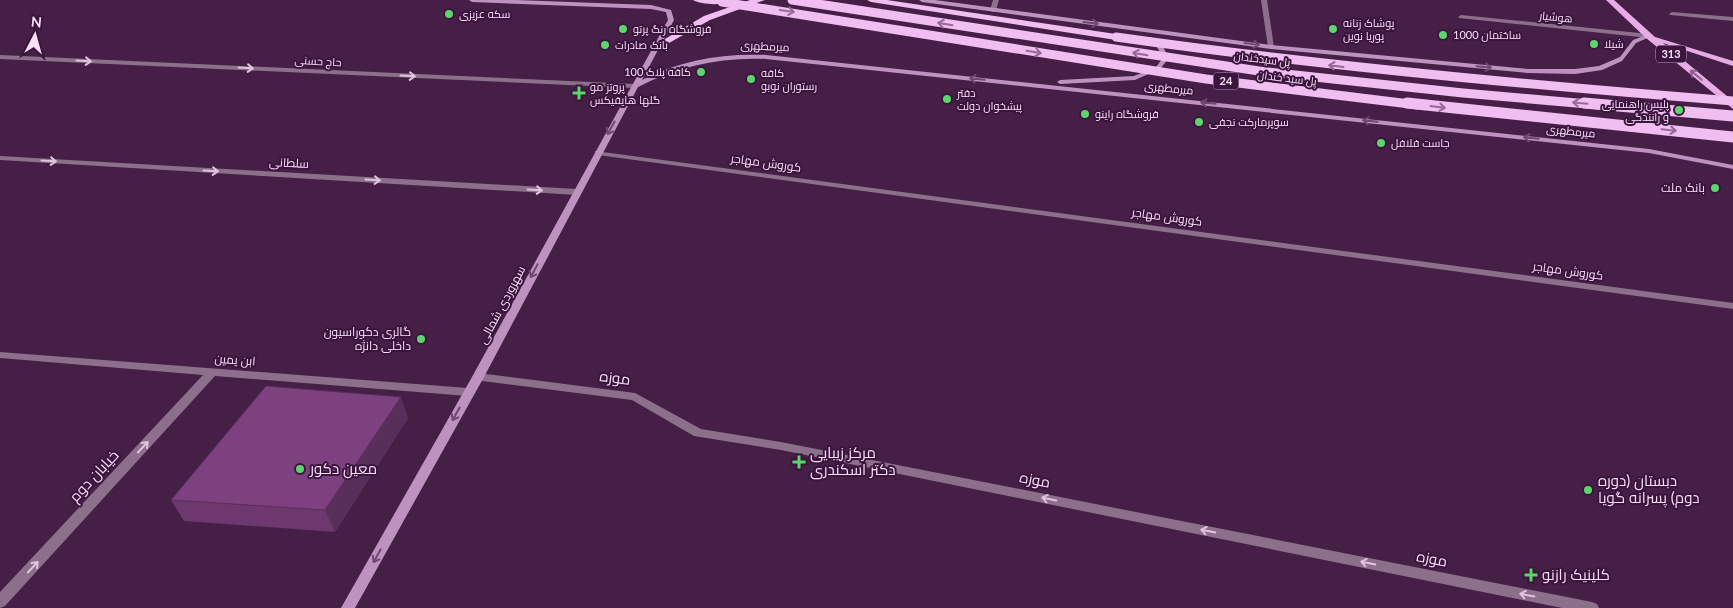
<svg xmlns="http://www.w3.org/2000/svg" width="1733" height="608" font-family="Lato,Cairo,sans-serif">
<rect width="100%" height="100%" fill="#461f47"/>
<g fill="none" stroke-linecap="round" stroke-linejoin="round">
<path fill="#8b6f8b" fill-rule="evenodd" d="M993 0H999L996 10 993 12 990 10Z
M1261 0H1267L1274 47 1271 49 1268 47Z
M1672 12 1733 17V21L1670 15 1669 14Z
M1461 15 1649 34 1652 36 1649 38 1459 18 1458 17Z
M0 55 635 84 638 86 635 88 0 59Z
M595 151 1733 303V309L598 155H595Z
M0 156 577 189 581 192 577 195 0 160Z
M0 352 468 388 472 389 474 392 472 395 468 396 215 376 5 606 0 608V592L203 375 0 358Z
M478 373 635 393 701 429 781 442 1592 602 1597 604 1599 608H1562L781 450 694 436 632 400 474 380 472 377Z"/>
<path fill="#be92bf" fill-rule="evenodd" d="M469 0H516L651 5 671 10 674 20 642 80C681 60 723 53 766 55L1649 149 1733 165V169L1649 153 766 59C720 57 679 66 638 87L484 377 355 608H341L472 377 668 20 666 12 651 9 472 2Z
M919 0H935L1271 45 1528 69H1575L1599 66 1620 57 1633 40 1649 34 1652 36 1636 43 1622 61 1602 70 1575 74 1528 73 1271 49 922 2Z
M1151 37 1162 45 1169 58 1160 69 1135 80 1060 84 1057 82 1060 80 1134 76 1156 67 1163 58 1157 47 1148 39Z"/>
<path fill="#e6ace6" fill-rule="evenodd" d="M1606 0H1614L1655 37 1733 61V66L1663 43 1733 101V109L1646 38Z"/>
<path fill="#f0bef0" fill-rule="evenodd" d="M693 0H723L726 2C719 6 700 4 693 0Z
M750 0H765L710 20 660 48 653 46 704 16Z
M867 0H887L1116 34 1120 37 1116 40 871 2Z"/>
<path stroke="#f0bef0" stroke-width="9" d="M792 0 1259 71 1463 93 1599 105
M722 2 1206 79 1418 105
M1116 37C1321 66 1527 85 1733 101"/>
<path stroke="#f0bef0" stroke-width="11" d="M1407 103 1733 137
M1584 103 1733 116"/>
</g>
<path fill="#6c386e" d="M408 418 335 532 184 521 171 500Z"/>
<path fill="#582e5a" d="M401 397 408 418 335 532 325 510Z"/>
<path fill="#7e4180" stroke="#582e5a" d="M266 386 401 397 325 510 171 500Z"/>
<defs><path id="oneway-shaft" d="M-6 0H5M1.5-3L5.5 0L1.5 3" fill="none" stroke-width="1.6" stroke-linecap="round" stroke-linejoin="round" transform="scale(1.25)"/></defs>
<g stroke="#966a96">
<use href="#oneway-shaft" transform="translate(787 11) rotate(8)"/>
<use href="#oneway-shaft" transform="translate(945 24) rotate(-171)"/>
<use href="#oneway-shaft" transform="translate(1034 52) rotate(9)"/>
<use href="#oneway-shaft" transform="translate(1140 54) rotate(-171)"/>
<use href="#oneway-shaft" transform="translate(1336 66) rotate(-173)"/>
<use href="#oneway-shaft" transform="translate(1580 103) rotate(-175)"/>
<use href="#oneway-shaft" transform="translate(1438 107) rotate(7)"/>
<use href="#oneway-shaft" transform="translate(1669 130) rotate(6)"/>
</g>
<g stroke="#6f4771">
<use href="#oneway-shaft" transform="translate(1091 23) rotate(7)"/>
<use href="#oneway-shaft" transform="translate(1252 44) rotate(8)"/>
<use href="#oneway-shaft" transform="translate(1484 67) rotate(5)"/>
<use href="#oneway-shaft" transform="translate(977 79) rotate(-174)"/>
<use href="#oneway-shaft" transform="translate(1208 103) rotate(-174)"/>
<use href="#oneway-shaft" transform="translate(1370 121) rotate(-174)"/>
<use href="#oneway-shaft" transform="translate(611 128) rotate(119)"/>
<use href="#oneway-shaft" transform="translate(1531 138) rotate(-174)"/>
<use href="#oneway-shaft" transform="translate(534 271) rotate(118)"/>
<use href="#oneway-shaft" transform="translate(456 414) rotate(119)"/>
<use href="#oneway-shaft" transform="translate(377 556) rotate(119)"/>
</g>
<g stroke="#dec4de">
<use href="#oneway-shaft" transform="translate(84 61) rotate(3)"/>
<use href="#oneway-shaft" transform="translate(246 68) rotate(3)"/>
<use href="#oneway-shaft" transform="translate(408 76) rotate(3)"/>
<use href="#oneway-shaft" transform="translate(49 161) rotate(3)"/>
<use href="#oneway-shaft" transform="translate(211 171) rotate(3)"/>
<use href="#oneway-shaft" transform="translate(373 180) rotate(3)"/>
<use href="#oneway-shaft" transform="translate(535 190) rotate(3)"/>
<use href="#oneway-shaft" transform="translate(143 447) rotate(-47)"/>
<use href="#oneway-shaft" transform="translate(1049 499) rotate(-169)"/>
<use href="#oneway-shaft" transform="translate(1208 531) rotate(-169)"/>
<use href="#oneway-shaft" transform="translate(1368 563) rotate(-169)"/>
<use href="#oneway-shaft" transform="translate(33 567) rotate(-47)"/>
<use href="#oneway-shaft" transform="translate(1527 595) rotate(-169)"/>
</g>
<use stroke="#906092" href="#oneway-shaft" transform="translate(1696 75) rotate(-140)"/>
<g fill="#5dd56d" stroke="#3b153d" stroke-width="2">
<circle cx="449" cy="14" r="5"/>
<circle cx="623" cy="29" r="5"/>
<circle cx="1333" cy="29" r="5"/>
<circle cx="1443" cy="35" r="5"/>
<circle cx="1594" cy="44" r="5"/>
<circle cx="605" cy="45" r="5"/>
<circle cx="701" cy="72" r="5"/>
<circle cx="751" cy="79" r="5"/>
<path d="M576.5 85.5h5v5h5v5h-5v5h-5v-5h-5v-5h5z"/>
<circle cx="947" cy="99" r="5"/>
<circle cx="1679" cy="110" r="5"/>
<circle cx="1085" cy="114" r="5"/>
<circle cx="1199" cy="122" r="5"/>
<circle cx="1381" cy="143" r="5"/>
<circle cx="1715" cy="188" r="5"/>
<circle cx="421" cy="339" r="5"/>
<path d="M796.5 454.5h5v5h5v5h-5v5h-5v-5h-5v-5h5z"/>
<circle cx="300" cy="469" r="5"/>
<circle cx="1588" cy="490" r="5"/>
<path d="M1528.5 567.5h5v5h5v5h-5v5h-5v-5h-5v-5h5z"/>
</g>
<g text-anchor="middle" stroke-width="4" stroke-linejoin="round" paint-order="stroke">
<g font-size="11" fill="#f9e0f9" stroke="#3b153d" text-anchor="start">
<text x="459" y="18">سکه عزیزی</text>
<text x="1343" y="27">پوشاک زنانه<tspan x="1343" dy="13">پوریا نوین</tspan></text>
<text x="633" y="33">فروشگاه رنگ پرتو</text>
<text x="1453" y="39">ساختمان 1000</text>
<text x="1604" y="48">شیلا</text>
<text x="615" y="49">بانک صادرات</text>
<text x="691" y="76" text-anchor="end">کافه پلاک 100</text>
<text x="761" y="77">کافه<tspan x="761" dy="13">رستوران نوبو</tspan></text>
<text x="590" y="91">پروتز مو<tspan x="590" dy="13">گلها هایفیکس</tspan></text>
<text x="957" y="97">دفتر<tspan x="957" dy="13">پیشخوان دولت</tspan></text>
<text x="1669" y="108" text-anchor="end">پلیس راهنمایی<tspan x="1669" dy="13">و رانندگی</tspan></text>
<text x="1095" y="118">فروشگاه راینو</text>
<text x="1209" y="126">سوپرمارکت نجفی</text>
<text x="1391" y="147">جاست فلافل</text>
</g>
<g font-size="11" fill="#f9e0f9" stroke="#3b153d">
<text transform="translate(1556 17) rotate(6)" y="4">هوشیار</text>
<text transform="translate(765 46) rotate(3)" y="4">میرمطهری</text>
<text transform="translate(1262 59) rotate(7)" y="4">پل سیدخندان</text>
<text transform="translate(318 61) rotate(3)" y="4">حاج حسنی</text>
<text transform="translate(1287 78) rotate(7)" y="4">پل سید خندان</text>
<text transform="translate(1169 88) rotate(6)" y="4">میرمطهری</text>
<text transform="translate(1571 131) rotate(6)" y="4">میرمطهری</text>
</g>
<g fill="#3b153d" stroke="#c0a3c1" stroke-width="1">
<rect x="1656" y="45.5" width="30" height="17" rx="4"/>
<rect x="1213.5" y="72.5" width="25" height="17" rx="4"/>
</g>
<g font-size="11" font-weight="bold" fill="#f9e0f9">
<text x="1671" y="58">313</text>
<text x="1226" y="85">24</text>
</g>
<g font-size="12" fill="#f9e0f9" stroke="#3b153d">
<text transform="translate(289 163) rotate(3)" y="4">سلطانی</text>
<text transform="translate(766 163) rotate(8)" y="4">کوروش مهاجر</text>
<text transform="translate(1167 217) rotate(8)" y="4">کوروش مهاجر</text>
<text transform="translate(1568 271) rotate(8)" y="4">کوروش مهاجر</text>
<text transform="translate(502 305) rotate(-62)" y="4">سهروردی شمالی</text>
<text transform="translate(235 360) rotate(4)" y="4">ابن یمین</text>
</g>
<g font-size="12" fill="#f9e0f9" stroke="#3b153d" text-anchor="end">
<text x="1705" y="192">بانک ملت</text>
<text x="411" y="336">گالری دکوراسیون<tspan x="411" dy="14">داخلی دانژه</tspan></text>
</g>
<g font-size="15" fill="#f9e0f9" stroke="#3b153d">
<text transform="translate(615 378) rotate(7)" y="5">موزه</text>
<text transform="translate(94 476) rotate(-47)" y="5">خیابان دوم</text>
<text transform="translate(1035 480) rotate(11)" y="5">موزه</text>
<text transform="translate(1432 559) rotate(11)" y="5">موزه</text>
</g>
<g font-size="15" fill="#f9e0f9" stroke="#3b153d" text-anchor="start">
<text x="810" y="458">مرکز زیبایی<tspan x="810" dy="17">دکتر اسکندری</tspan></text>
<text x="310" y="474">معین دکور</text>
<text x="1598" y="486">دبستان (دوره<tspan x="1598" dy="17">دوم) پسرانه گویا</tspan></text>
<text x="1542" y="580">کلینیک رازنو</text>
</g>
</g>
<g transform="translate(35 35) rotate(6)" stroke="#3b153d" stroke-width="4" paint-order="stroke">
<path d="M0-4L9 19L0 12L-9 19Z" fill="#f9e0f9"/>
<text y="-8" font-size="14" font-weight="bold" text-anchor="middle" fill="#f9e0f9">N</text>
</g>
</svg>
